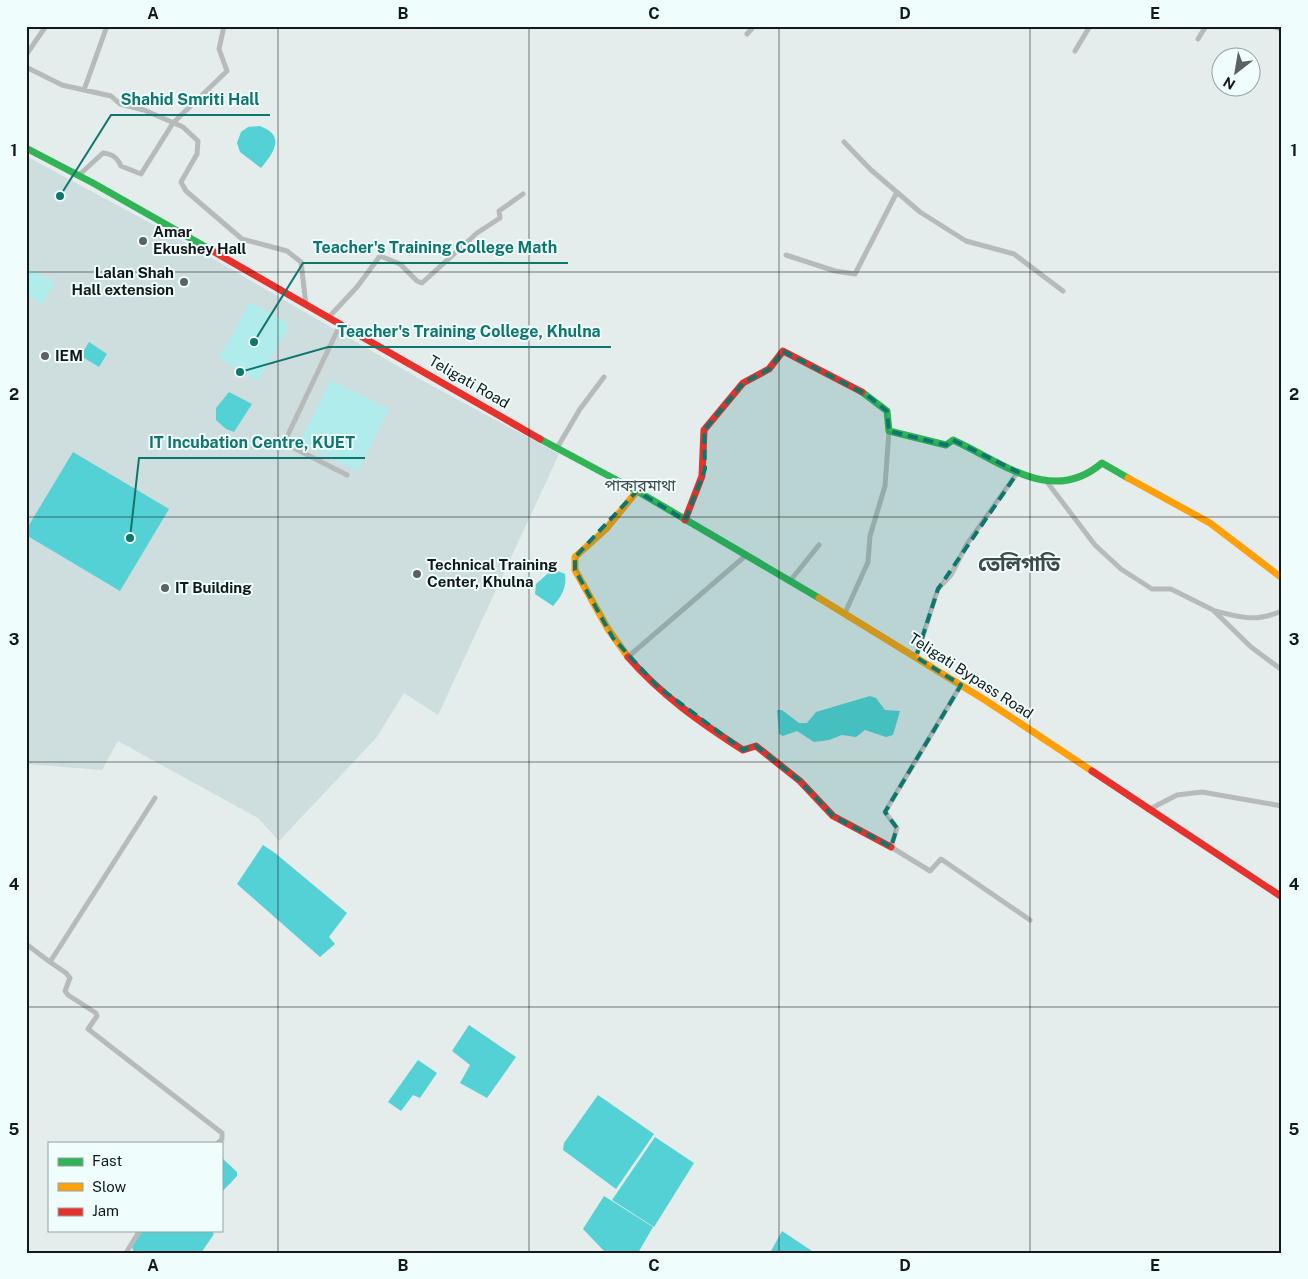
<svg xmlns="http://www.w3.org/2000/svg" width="1308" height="1279" font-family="'Public Sans','Noto Sans Bengali',sans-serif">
<rect width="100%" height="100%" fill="#e4ecec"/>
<path fill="#ceddde" d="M26 156 167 232 425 382 559 454 438 715 404 693 376 738 279 841 258 818 118 741 102 770 26 764Z"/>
<path fill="#b1eced" d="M26 266 55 283 42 304 26 294Z
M250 302 290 325 258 381 219 358Z
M331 380 389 409 358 471 300 442Z"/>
<path fill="#53d1d4" d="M260 126C286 136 274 152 261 168L240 152 237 143 241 132 248 127Z
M89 342 107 354 99 367 81 356Z
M229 392 252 404 234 432 226 429 216 420V408Z
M73 452 169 509 120 591 26 535V530Z
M553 569 565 574C567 587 562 596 553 606L535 594 536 584Z
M870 696 876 698 885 710 900 711 893 735 886 737 865 730 856 737 842 735 829 740 814 742 797 731 783 736 779 734 777 710H782L799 723H807L816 712Z
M263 845 275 853 347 913 329 937 335 944 320 957 237 884Z
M469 1025 516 1057 487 1098 460 1083 470 1065 452 1051Z
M418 1060 437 1073 420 1098 413 1095 401 1111 388 1102Z
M598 1095 654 1134 616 1189 563 1150 564 1143Z
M655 1137 694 1163 654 1227 612 1200Z
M221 1157 237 1172V1176L221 1193Z
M604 1196 653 1227 638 1253H606L583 1229Z
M143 1230H210L214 1234 201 1253H134L132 1247Z
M782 1231 815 1253H770Z"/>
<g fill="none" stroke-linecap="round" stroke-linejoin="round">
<path stroke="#b7baba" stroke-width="5" d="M1271 26 1282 29
M747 34 754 26
M1198 39 1206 26
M1075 51 1090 26
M26 55 46 26
M26 67 62 85 111 96 120 104 144 110 183 127 198 141 197 154 181 182 186 191 242 239 287 251 301 262 306 305
M84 90 107 26
M844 142 870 169 920 212 966 241 1014 254 1063 291
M78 176 103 153C112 154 117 157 121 166L141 174 173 123 227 71 219 49 224 26
M786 255 835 271 855 274 897 192
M328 318 357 287 380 256 400 264 417 281 422 283 477 233 500 218 499 211 523 194
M340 325 284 443 347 475
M557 448 580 409 604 377
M1047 482 1095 545 1121 569 1152 589H1171L1213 610 1251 647 1282 670
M790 581 819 545
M1215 611C1242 618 1255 622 1282 611
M845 613 868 562 870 536 885 486 889 431
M629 656 744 557
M916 657 938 589 951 575 967 544 1018 472
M961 685 885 812 897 828 891 847 930 871 941 859 1030 920
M155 798 50 962 66 973 70 978 65 991 68 995 96 1013 97 1016 88 1029 222 1133V1139L218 1143
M1148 810 1177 795 1202 792 1282 806
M26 944 50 962
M126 1253 140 1230"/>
<path stroke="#30b455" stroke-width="7" d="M26 148 93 183 211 250
M862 392 887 411 889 431 946 445 953 440C1002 462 1052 506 1102 463L1128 478
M540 439 637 491 819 598"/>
<path stroke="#ff9f0a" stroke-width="7" d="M1128 478 1210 523 1282 578
M819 598 985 700 1092 771
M628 657 608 629 575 570V557L606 529 637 491"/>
<path stroke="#e5322d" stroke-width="7" d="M211 250 540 439
M685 520 702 476 704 430 743 383 769 369 783 351 862 392
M628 657C661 695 701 723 743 750L756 746 800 781 833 816 891 847
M1092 771 1282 897"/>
</g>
<path fill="#0f766e" fill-opacity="0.2" stroke="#0f766e" stroke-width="4" stroke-dasharray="10 6" stroke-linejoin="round" d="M783 351 867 395 887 411 889 431 946 445 953 440 1018 472 938 589 916 657 961 685 885 812 897 828 891 847 833 816 800 781 756 746 743 750 657 686 613 638 575 570V557L637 491 685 520 705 469 704 430 743 383 769 369Z"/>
<path fill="none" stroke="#131818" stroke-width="1" stroke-opacity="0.55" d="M278 26V1253M529 26V1253M779 26V1253M1030 26V1253M26 272H1282M26 517H1282M26 762H1282M26 1007H1282"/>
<g fill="#5c6262" stroke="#effdfd" stroke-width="2">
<circle cx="143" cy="241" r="5"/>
<circle cx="184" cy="282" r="5"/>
<circle cx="45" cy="356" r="5"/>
<circle cx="417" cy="574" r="5"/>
<circle cx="165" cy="588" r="5"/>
</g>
<g text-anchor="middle" stroke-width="4" stroke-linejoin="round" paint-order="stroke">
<g font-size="15" font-weight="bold" fill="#131818" stroke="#effdfd" text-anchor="start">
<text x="153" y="237">Amar<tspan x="153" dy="17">Ekushey Hall</tspan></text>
<text x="174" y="278" text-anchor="end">Lalan Shah<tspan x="174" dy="17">Hall extension</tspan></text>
<text x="55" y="361">IEM</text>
<text x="427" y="570">Technical Training<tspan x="427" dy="17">Center, Khulna</tspan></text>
<text x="175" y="593">IT Building</text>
</g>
<g font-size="15" fill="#131818" stroke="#effdfd">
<text transform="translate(469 382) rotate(30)" y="5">Teligati Road</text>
<text transform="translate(971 676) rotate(33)" y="5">Teligati Bypass Road</text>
</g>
<g font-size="16" fill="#3e4a4a" stroke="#effdfd">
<text x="640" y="491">পাকারমাথা</text>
</g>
<g font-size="20" font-weight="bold" fill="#3e4a4a" stroke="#effdfd">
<text x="1019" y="571">তেলিগাতি</text>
</g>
</g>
<path fill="none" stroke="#0f766e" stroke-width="2" d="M60 196L111 115H270M254 342L303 263H568M240 372L328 347H611M130 538L139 458H365"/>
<g fill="#0f766e" stroke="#effdfd" stroke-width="2">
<circle cx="60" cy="196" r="5"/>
<circle cx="254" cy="342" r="5"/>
<circle cx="240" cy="372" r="5"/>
<circle cx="130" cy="538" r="5"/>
</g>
<g font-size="16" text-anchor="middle" font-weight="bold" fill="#0f766e" stroke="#effdfd" stroke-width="4" stroke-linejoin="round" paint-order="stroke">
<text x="190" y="105">Shahid Smriti Hall</text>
<text x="435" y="253">Teacher's Training College Math</text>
<text x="469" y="337">Teacher's Training College, Khulna</text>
<text x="252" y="448">IT Incubation Centre, KUET</text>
</g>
<rect width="1308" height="1279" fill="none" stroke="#effdfd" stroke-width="55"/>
<rect x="48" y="1142" width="175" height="90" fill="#effdfd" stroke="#97a1a1"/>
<rect x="58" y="1158" width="25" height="8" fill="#30b455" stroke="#97a1a1"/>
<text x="92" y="1166" font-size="15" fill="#131818">Fast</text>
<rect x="58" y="1183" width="25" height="8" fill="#ff9f0a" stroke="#97a1a1"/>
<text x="92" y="1192" font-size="15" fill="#131818">Slow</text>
<rect x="58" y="1208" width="25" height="8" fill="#e5322d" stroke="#97a1a1"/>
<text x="92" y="1216" font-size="15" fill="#131818">Jam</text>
<g transform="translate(1236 72) rotate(211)"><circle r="24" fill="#effdfd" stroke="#97a1a1"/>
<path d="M0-4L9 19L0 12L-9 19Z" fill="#5c6262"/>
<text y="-8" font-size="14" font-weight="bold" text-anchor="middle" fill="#131818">N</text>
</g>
<rect x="28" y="28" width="1252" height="1224" fill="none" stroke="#131818" stroke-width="2"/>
<g font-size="16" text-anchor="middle" font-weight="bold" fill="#131818">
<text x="153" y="19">A</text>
<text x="403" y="19">B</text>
<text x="654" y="19">C</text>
<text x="905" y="19">D</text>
<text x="1155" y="19">E</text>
<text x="14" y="156">1</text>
<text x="1294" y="156">1</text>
<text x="14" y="400">2</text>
<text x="1294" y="400">2</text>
<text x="14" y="645">3</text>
<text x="1294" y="645">3</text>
<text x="14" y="890">4</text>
<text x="1294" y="890">4</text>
<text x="14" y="1135">5</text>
<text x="1294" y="1135">5</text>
<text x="153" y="1271">A</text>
<text x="403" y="1271">B</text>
<text x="654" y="1271">C</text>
<text x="905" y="1271">D</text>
<text x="1155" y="1271">E</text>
</g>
</svg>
